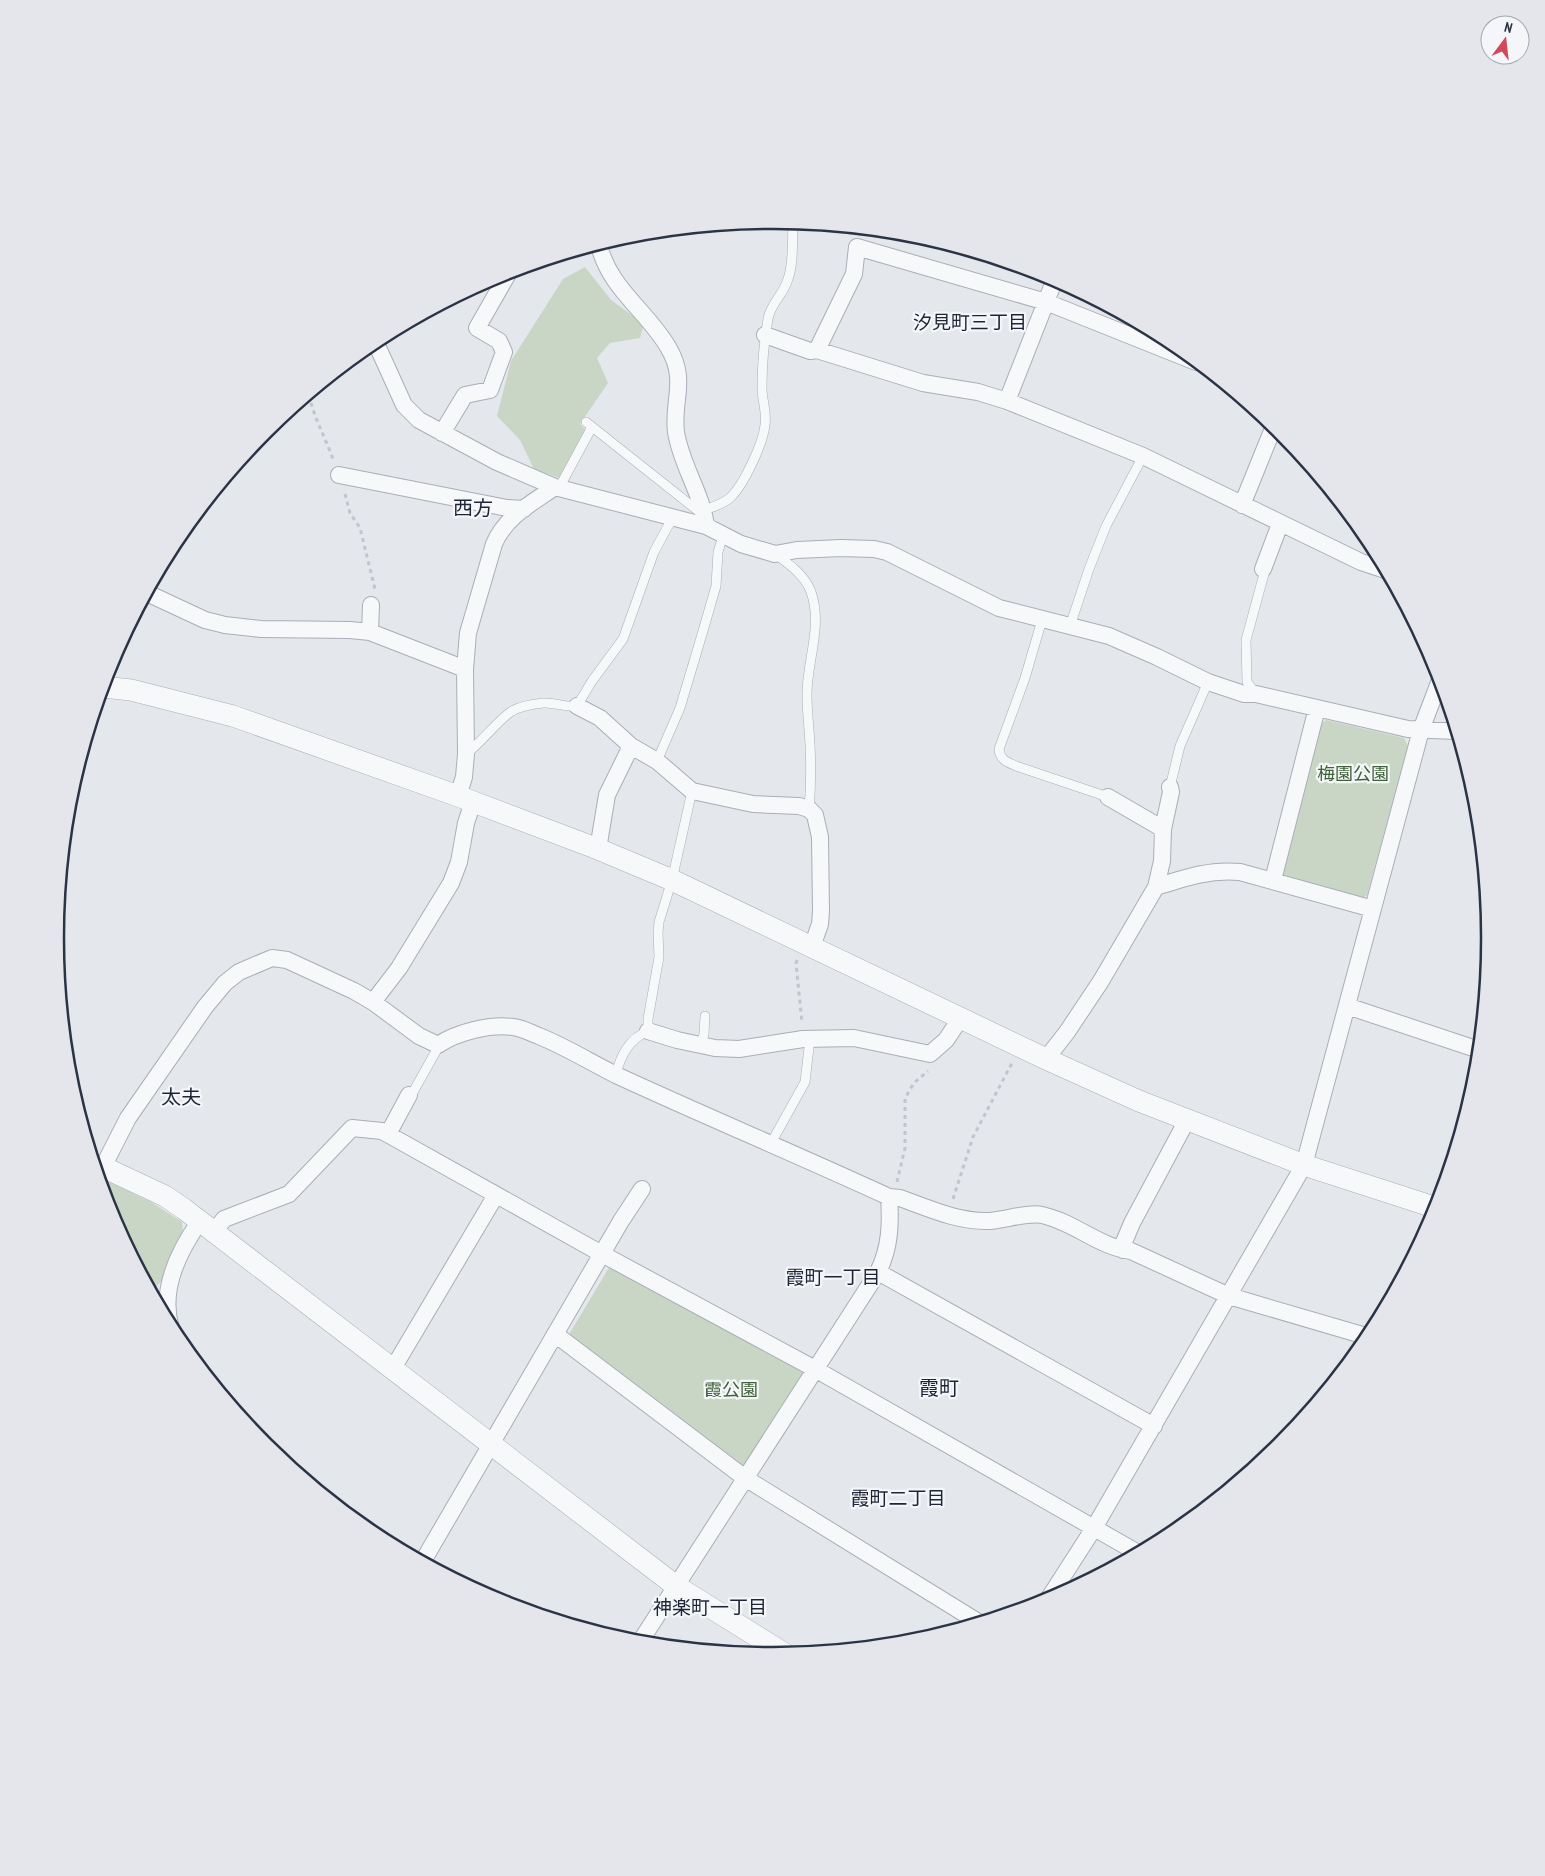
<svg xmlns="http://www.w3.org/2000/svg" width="1545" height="1876" font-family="'PT Sans Narrow','Noto Sans JP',sans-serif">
<rect width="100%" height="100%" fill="#e4e7ec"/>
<path fill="#c9d6c5" d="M585 267 611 300 644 324 640 338 610 343 597 358 608 383 580 424 586 431 560 478 534 469 520 440 497 416 511 361 563 279Z
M1326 720 1404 738 1408 746 1367 895 1361 900 1284 877 1281 871 1319 725Z
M107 1181 151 1202 182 1222 183 1234 164 1279 151 1291 110 1212 101 1184Z
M613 1261 808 1372 748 1471 568 1336Z"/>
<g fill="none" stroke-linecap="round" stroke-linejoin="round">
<defs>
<path id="service" d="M586 422 702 514
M559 488 592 427
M704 510C714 507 723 504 731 497 744 484 763 444 765 425 767 412 762 400 762 388 762 365 764 342 768 319 770 304 784 294 788 279 794 262 792 241 793 222
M775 554C789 564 805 575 811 592 823 626 807 660 807 694 807 711 809 727 810 744 811 765 811 787 809 809
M1042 620 1025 678 999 749C1000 760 1007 762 1016 766L1108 797
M1070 626 1089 569 1106 526 1143 456
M1256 694 1247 682 1246 640 1264 574 1263 569
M466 754C482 742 498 720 512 711 519 707 534 704 543 703 554 702 567 708 577 706L592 681 623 639 654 552 668 526 674 518
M657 761 680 708 703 631 716 586 718 552 723 536
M1170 787 1180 746 1208 682
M701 1045 704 1034 705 1016
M616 1074C621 1055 629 1039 648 1031V1019L659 957 658 933 659 922 672 880 692 791
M409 1095 412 1094 436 1051 438 1045
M770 1145 805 1082 810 1039"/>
<path id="minor" d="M599 245C609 288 647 311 668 347 688 380 672 400 676 432 681 465 702 493 706 526
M765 335 810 351 817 350
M375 341 404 405 419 420 497 462 555 487 706 526 741 544 775 554 797 550 841 548 874 549 887 552 999 608 1109 636 1157 657 1208 682 1244 694H1256L1408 729 1456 731
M1196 362 1046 302 857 247 854 274 817 350 923 383 978 392 1007 401 1143 456 1361 562 1385 570
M1007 401 1055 279
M442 433 465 395 490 390 504 352 499 341 477 328 509 272
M339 475 507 508 524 509
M1242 505 1274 426
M1263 569 1280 524
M147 593 205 620 225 625 261 629 350 630 370 632 465 669
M370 632 371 605
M577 706 600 718 631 746 657 761 692 791 753 804 799 806 809 809 815 815 820 837 821 911 820 924 812 947
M458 796 464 777 466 754 465 669 468 633 494 544C505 517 532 503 555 487
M1108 797 1163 829
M598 849 607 795 631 746
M1273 880 1317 708
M1156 887 1162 861 1163 829 1171 792 1170 787
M373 1002 419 1036 438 1045C457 1032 490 1024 513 1027 522 1028 531 1033 539 1036 566 1047 590 1062 616 1075 707 1117 798 1155 889 1197L900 1198C928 1208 958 1222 989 1221 1005 1220 1028 1212 1042 1215 1074 1222 1099 1247 1131 1251L1229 1296 1369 1337
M1347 1006 1479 1050
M648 1031 677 1040 715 1048 739 1049 803 1039 854 1038 930 1054 946 1040 960 1019
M1046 1059 1067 1032 1101 981 1156 887C1184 878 1210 869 1240 872L1373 909
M388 1134 409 1095
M98 1174 103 1167 128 1118 205 1007 225 983 239 972 272 958 287 960 354 991 373 1002 399 968 451 883 459 862 466 823 473 802
M214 1232 224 1219 289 1194 352 1128 382 1131 602 1254 815 1369 1138 1553
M1123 1250 1124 1242 1132 1223 1187 1120
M878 1272 1154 1426
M171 1328C159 1290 178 1252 200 1221
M555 1334 745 1478 978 1622
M392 1370 496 1195
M423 1561 621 1221 642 1189
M1047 1601 1094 1528 1304 1165 1421 730 1440 680
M640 1642 878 1272C890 1248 891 1224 889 1197"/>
<path id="tertiary" d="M103 687 131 690 233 716 458 796 598 849 672 880 1046 1059 1139 1101 1304 1165 1437 1208
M103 1167 165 1196 184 1209 676 1586 785 1654"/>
</defs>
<use href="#service" stroke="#a9aeb7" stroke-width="10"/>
<use href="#minor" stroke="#a9aeb7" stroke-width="18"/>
<use href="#tertiary" stroke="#a9aeb7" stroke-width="22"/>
<path stroke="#c2c5cb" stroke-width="3" stroke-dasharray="4 4" stroke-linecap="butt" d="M628 236H635L644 233
M309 395C314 418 325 437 333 459
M345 494 350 513 360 528 375 589
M797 960 796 963 802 1023
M897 1182 905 1148V1098L914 1083 928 1071
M953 1199 973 1137 1012 1063"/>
<use href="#service" stroke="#f7f8fa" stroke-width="9"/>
<use href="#minor" stroke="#f7f8fa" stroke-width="16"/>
<use href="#tertiary" stroke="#f7f8fa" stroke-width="21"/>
</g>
<g text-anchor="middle" stroke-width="4.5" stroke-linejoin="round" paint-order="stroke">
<g font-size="18" fill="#3f6138" stroke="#f4f6f9">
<text x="1353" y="780">梅園公園</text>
<text x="731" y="1396">霞公園</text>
</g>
<g font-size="19" fill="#1d2536" stroke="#f4f6f9">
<text x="970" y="329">汐見町三丁目</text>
<text x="833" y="1284">霞町一丁目</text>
<text x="898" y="1505">霞町二丁目</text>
<text x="710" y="1614">神楽町一丁目</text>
</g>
<g font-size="20" fill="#1d2536" stroke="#f4f6f9">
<text x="473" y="515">西方</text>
<text x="181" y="1104">太夫</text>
<text x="939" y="1395">霞町</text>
</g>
</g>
<path d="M0 0H1545V1876H0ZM772 229H773A708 708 0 0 1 1481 937V939A708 708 0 0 1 773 1647H772A708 708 0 0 1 64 939V937A708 708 0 0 1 772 229Z" fill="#e4e6eb" fill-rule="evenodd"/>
<path fill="none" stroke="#2b3445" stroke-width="2.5" d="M772 229H773A708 708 0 0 1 1481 937V939A708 708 0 0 1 773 1647H772A708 708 0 0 1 64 939V937A708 708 0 0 1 772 229Z"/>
<g transform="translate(1505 40) rotate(15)"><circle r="24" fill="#f4f6f9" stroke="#a4a8b1"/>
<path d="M0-4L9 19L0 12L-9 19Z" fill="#d1495b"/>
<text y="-8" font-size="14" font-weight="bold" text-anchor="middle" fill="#2b3445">N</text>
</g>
</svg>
